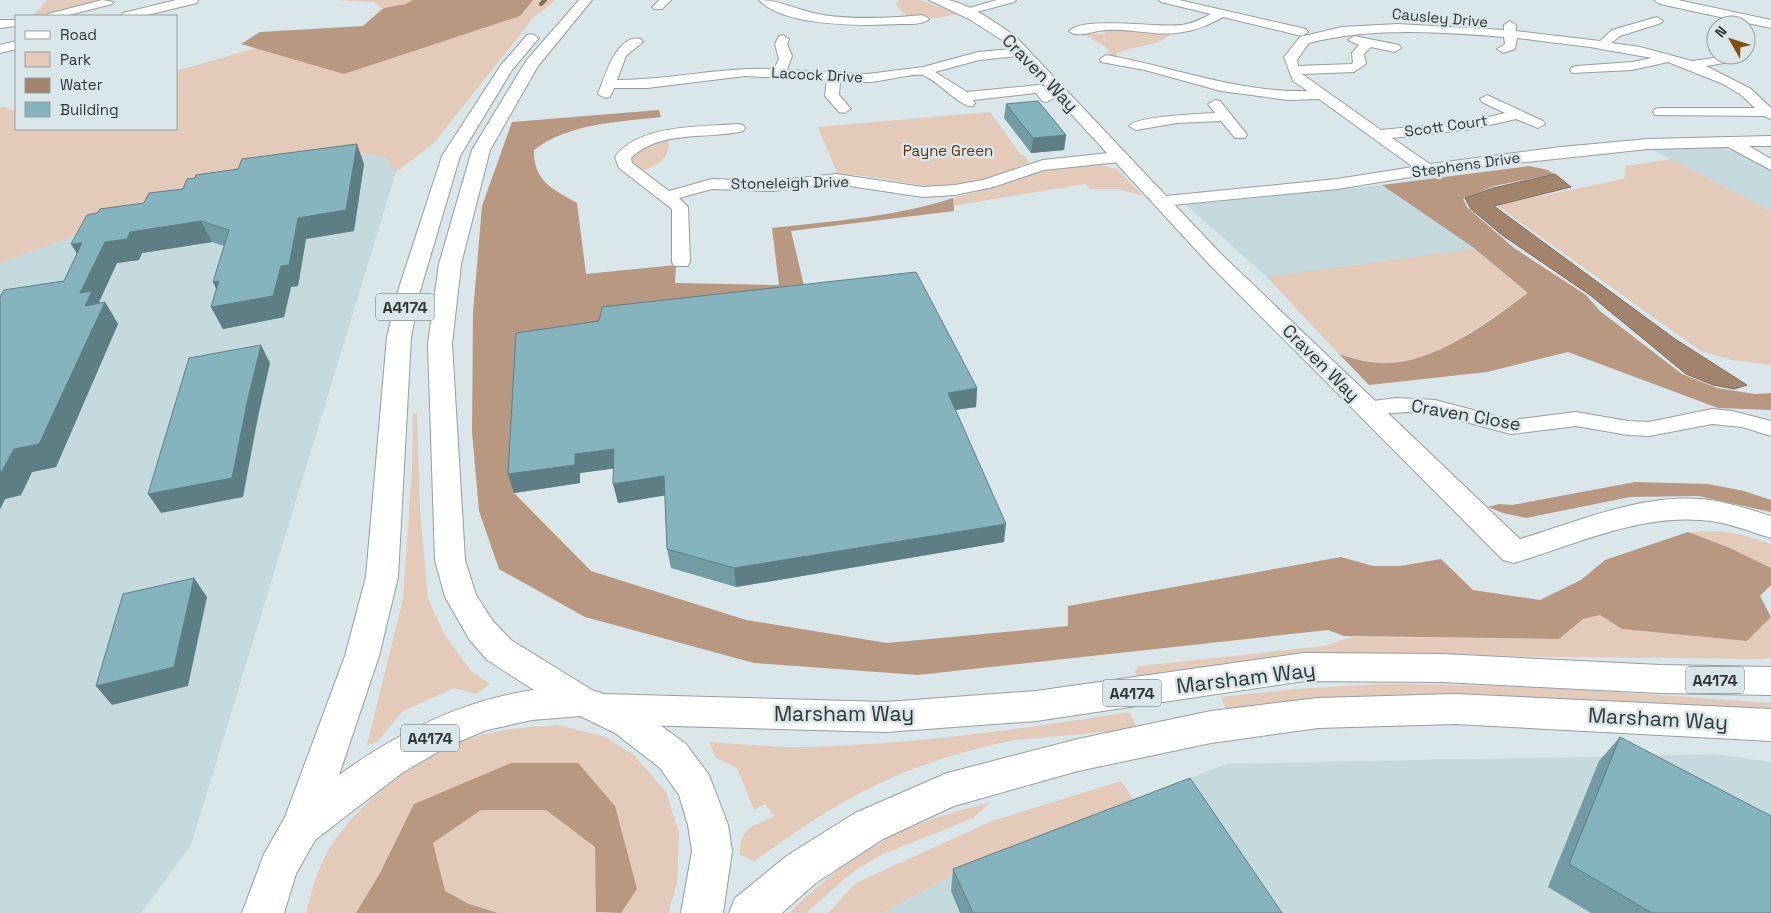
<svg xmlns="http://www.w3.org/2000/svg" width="1771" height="913" font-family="'Space Grotesk',sans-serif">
<rect width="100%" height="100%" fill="#d9e7ea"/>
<path fill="#c4dadf" d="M1718 147 1742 154 1771 170V211L1649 148Z
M354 152 385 157 396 172 191 845 141 913H0V263L292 157Z
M1382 185 1474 248 1529 293 1339 354 1267 277 1186 205Z
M1715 754 1771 762V913H883L975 862 1226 764Z"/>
<path fill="#e4cab8" d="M47 0H111L42 16H33Z
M333 0H556L534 17 433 144 396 172 385 157 354 152 292 157 0 263V108L4 106 10 110H16V129H176V71L277 42 363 26 382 8 373 2Z
M900 0H920L958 14C940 18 905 25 896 4Z
M1104 29 1169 32 1170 34C1163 45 1130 47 1117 53L1116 57H1112L1106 47 1084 34H1106L1102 31Z
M990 112 1021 155H1024L1029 163C1001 172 975 188 945 187 908 187 874 173 838 175L818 127Z
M668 138C672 157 658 167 640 171L631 162V158L639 148Z
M1671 159 1771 211V365L1732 360 1701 351 1496 205 1624 179 1626 166Z
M1097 164 1117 169 1143 196 1119 189H1090L1085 184 952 206 953 198 999 186 1042 170Z
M1474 249 1529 293 1451 345 1421 358 1386 363 1360 360 1339 354 1267 277Z
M413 414H417L420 511 428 598 444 634 471 671 490 684 476 694 454 688 403 711 377 742 367 745 403 599 412 469Z
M1718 531 1743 535 1771 544V568L1730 548 1688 532Z
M1600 615 1622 629 1747 641 1771 617V657L1763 659 1375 655 1225 665 1137 676 1135 672 1137 667 1140 666 1324 646 1351 637 1559 639 1583 619Z
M1379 684C1510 683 1640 694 1771 703V713L1492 696H1402L1227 711 1221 697 1295 689Z
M1129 712 1138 729 1015 740C966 750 915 765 870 788 829 808 791 835 754 861L740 855C741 825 752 827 775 816L765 804 754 810 737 768 716 758 709 742C742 744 776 748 808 747 916 744 1023 729 1129 712Z
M558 725 606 737 635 756 666 792 679 833 677 884 668 913H621L636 889 614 806 511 763 380 873 356 913H306C312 889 318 867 331 846 360 801 421 753 471 738 500 729 528 727 558 725Z
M1121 781 1134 800 975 862 883 913H828L856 883 992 821Z
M991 802 973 818 883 854 854 871 806 913H789C826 877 865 846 914 826 938 816 965 809 991 802Z
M481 810H546L595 847 597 913H498L469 904 444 891 433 843Z"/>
<path fill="#b89880" d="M413 0H533L520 16 344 74 241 44 260 32 363 26 384 8 406 4Z
M659 110 661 117C619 122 569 123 534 150 533 181 553 189 577 203L586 274 676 265 675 283 779 285 772 228C833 221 895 217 953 198L954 211 791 231 807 298 514 493 591 571 746 620 887 643 1068 626V606L1341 557 1373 566H1400L1441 559 1473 590 1540 600 1581 580 1605 560 1688 532 1730 548 1771 568V585L1760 596 1771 617 1747 641 1622 629 1600 615 1583 619 1559 639 1344 636 1328 630 918 675 754 663 585 617 499 569 479 511 472 432 473 313 482 206 512 122Z
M1529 166 1548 170 1554 174 1494 186 1463 199 1468 208 1514 248 1586 295 1600 311 1682 374 1717 388 1755 394 1771 393V410L1718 408 1568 352 1487 372 1369 385 1339 354C1354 359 1369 363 1385 363 1436 363 1488 322 1528 293L1474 248 1382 185Z
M1635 482 1708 484 1744 491 1771 500V512L1698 496 1630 497 1526 518 1503 513 1488 507 1499 504 1512 505Z
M511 763H578L615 806 637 889 621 913 596 912 595 847 546 810H481L433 843 445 891 469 904 498 913H356L380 873 414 804Z"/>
<path fill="#a2836c" stroke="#806c5c" d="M1555 174 1571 187 1494 206 1675 339 1747 385 1734 389 1713 385 1686 374 1590 295 1502 235 1471 209 1465 198 1493 188Z"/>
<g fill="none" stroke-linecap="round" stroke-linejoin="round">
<path stroke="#806c5c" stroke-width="4" d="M541 4 545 0"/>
<defs>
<path id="minor" d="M102 0 114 2 112 4 65 16H46L48 14Z
M659 0H671L662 9H654L652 7Z
M759 0C781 0 801 12 823 15 856 20 890 18 923 15L929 19C923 25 908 24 899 24 865 26 784 27 759 0Z
M997 0H1016L1014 2 966 15 960 12 962 10Z
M1159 0H1179L1306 29 1308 32 1302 36 1223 17C1210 24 1198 30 1183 32 1157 37 1132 28 1106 30 1096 30 1076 39 1069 31 1083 16 1158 28 1181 25 1192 24 1201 19 1211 14L1161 2Z
M1657 17 1663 21 1661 23 1620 36 1611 43 1640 47 1692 61 1736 55 1737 58 1736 61 1706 66 1751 89 1771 108V119L1764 116 1655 115 1653 112 1655 109 1660 108H1755L1741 95 1723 84 1668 62 1632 70 1572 73 1570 70 1572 67 1577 66 1632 62 1652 58 1590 47 1517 38 1515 49 1503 53 1497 49 1505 44 1504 37C1439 32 1373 27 1309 43L1297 60 1298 66 1351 64 1353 63 1352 53 1359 45 1348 40 1354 36 1399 45 1401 48 1395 52 1371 47 1364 54 1366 64 1354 72 1302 74 1381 130 1472 121 1505 113 1482 102 1480 99 1487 95 1543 121 1545 124 1538 128 1516 119 1472 129 1392 138 1430 164 1561 147 1648 139 1771 136V146H1749L1771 159V170L1728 147 1648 149 1460 169 1337 189 1162 206 1156 205 1154 201 1156 197 1337 179 1413 167 1319 99 1288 100 1221 91 1145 70 1101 62 1100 59 1106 55C1173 67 1239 93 1308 91L1293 81 1284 57 1300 37 1342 27 1397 24 1504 30V25L1510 21 1516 25V31L1600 41 1612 30Z
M0 20H16V26L0 28Z
M783 35 789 39 787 44 792 56 787 70 868 74 923 67 978 52 1023 48 1027 49 1029 52 1027 55 979 60 935 72 967 92 1039 85 1044 86 1054 98 1047 102 1042 101 1036 93 973 100 975 103 973 106C961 109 937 79 922 75 911 73 881 82 868 82 859 82 849 81 840 81L839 95 851 109 844 113 839 112 825 96 827 80 745 76 647 88H614L610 97 605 98 598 94C605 77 616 33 641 39L643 42 626 56 617 80C670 80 721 67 774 69L779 59 775 44 779 36Z
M1215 100 1220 101 1245 132 1247 135 1245 138H1235L1221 121 1177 123 1136 130 1129 126C1136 116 1200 114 1215 113L1208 104Z
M738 124 743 125 745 128 743 131C706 140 661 129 631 158L632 163 669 191 712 179 772 181 836 174 923 187 955 185 983 180 1043 160 1119 152 1127 157 1119 162 1044 170 993 187 955 195 923 197 836 184 772 191 712 189 679 198 688 207 690 262 688 266H674L672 262V209L619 168 615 157C638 124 702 127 738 124Z
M1396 398 1435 400 1511 420 1576 412 1628 421 1649 422 1712 409 1732 411 1771 421V436L1742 427 1712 424 1649 436 1628 435 1576 426 1511 434 1435 414 1406 412 1366 415 1358 413 1355 408 1358 403Z"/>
<path id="tertiary" d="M176 0H198L197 3 143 16H121L123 13Z
M929 0C935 0 942 0 948 0 972 5 996 23 1015 36L1221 254 1520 539C1577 522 1640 494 1701 499 1725 501 1748 509 1771 516V538C1748 531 1725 521 1700 520 1638 515 1573 545 1514 563L1503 560 1207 262 1005 42 969 19Z
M1654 0H1678L1771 20V28L1660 4Z
M16 41V49L0 53V45Z"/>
<path id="primary" d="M1304 653 1442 654 1660 665 1771 667V695L1660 693 1442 682 1304 681 1036 721 886 732 603 724 590 720 585 709 590 698 603 694 886 702 1036 691Z
M1455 694 1771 709V741L1455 724 1318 728 1211 743 1078 771 954 806 883 839 816 883 782 913H729L735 898 788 855 855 813 947 773 1078 739 1211 711 1318 698Z"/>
<path id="trunk" d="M579 0H592L538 66 490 150 461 264 452 344 465 560 476 595 493 621 511 640 592 690 616 698 641 711 686 744 709 775 728 825 732 851 723 913H681L692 851 688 825 679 795 660 768 615 733 580 716 532 720 487 730 448 746 402 773 315 840 296 874 284 913H242L264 854 285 817 345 656 366 577 387 337 398 291 442 156 501 65 527 35 532 34 539 38 512 70 460 156 420 291 411 337 398 577 379 656 339 775C397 733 462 700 534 690L487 660 469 639 445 597 435 560 428 344 439 264 472 150 526 61Z"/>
</defs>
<use href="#minor" stroke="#929fa2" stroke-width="2"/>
<use href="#tertiary" stroke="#929fa2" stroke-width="2"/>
<use href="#primary" stroke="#929fa2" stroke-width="2"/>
<use href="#trunk" stroke="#929fa2" stroke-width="2"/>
<use href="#minor" fill="#fff" fill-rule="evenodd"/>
<use href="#tertiary" fill="#fff" fill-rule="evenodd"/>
<use href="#primary" fill="#fff" fill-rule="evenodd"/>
<use href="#trunk" fill="#fff" fill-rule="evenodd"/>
</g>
<path fill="#739ba3" d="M1006 104 1066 135 1064 150 1031 153 1004 118Z
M364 164 354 231 306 239 298 286 291 287 284 317 223 329 211 307 216 289 213 282 224 246 212 242 142 253 139 260 117 263 99 302 100 303 105 302 118 324 56 467 32 472 21 495 5 499 0 509V297L64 281 97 213 144 203Z
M977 388 976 407 955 410 1004 542 736 587 671 568 667 549 665 495 618 503 613 468 580 473V483L514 493 508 474Z
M1620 737 1771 913H1591L1548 887 1599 761Z
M953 869 1282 913H960L951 891Z"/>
<path fill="#5e7e85" d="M1066 135 1064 150 1031 153 1033 138Z
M357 144 364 164 354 231 306 239 298 286 291 287 284 317 223 329 211 307 281 266 298 218Z
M201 221 212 242 142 253 139 260 117 263 99 302 103 308 105 302 118 324 56 467 32 472 21 495 5 499 0 509V472L85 306 80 293 84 265 71 244 82 243 105 242 130 232Z
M219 281 224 303 213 282Z
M261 345 270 363 258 417 243 497 161 513 148 494 248 398Z
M977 388 976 407 947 411 948 393Z
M614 449 618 468 580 473V483L514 493 508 474 575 454Z
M664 476 668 495 618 503 613 484Z
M1006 524 1004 542 736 587 734 568Z
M194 578 207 597 188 686 112 705 96 686Z"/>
<path fill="#86b4be" stroke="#5e7e85" d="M1038 101 1066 135 1033 138 1006 104Z
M357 144 346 210 298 218 289 265 281 266 273 296 211 307 219 281 213 282 229 230 201 221 130 232 127 239 105 242 80 293 92 291 85 306 105 302 39 444 14 449 2 471 0 472V297L4 290 64 281 82 243 71 244 87 215 97 213 100 209 144 203 149 193 183 189 187 179 195 178 196 175 238 169 242 159Z
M916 272 977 388 948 393 1006 524 734 568 667 549 664 476 613 484 614 449 575 454V465L508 474 516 333 599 321 602 307Z
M261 345 248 398 232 478 148 494 189 358Z
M194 578 174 667 96 686 123 594Z
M1620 737 1771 816V913H1652L1569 864Z
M1190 778 1282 913H973L953 869Z"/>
<g text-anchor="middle" stroke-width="5" stroke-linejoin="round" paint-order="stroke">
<g font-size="15" fill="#303536" stroke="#d9e7ea">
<text transform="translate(1440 18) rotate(5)" y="5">Causley Drive</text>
<text transform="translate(817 75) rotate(3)" y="5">Lacock Drive</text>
<text transform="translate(1446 126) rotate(-8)" y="5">Scott Court</text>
<text transform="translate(1466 165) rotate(-8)" y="5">Stephens Drive</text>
<text transform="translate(790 183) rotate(-1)" y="5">Stoneleigh Drive</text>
</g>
<g font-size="15" fill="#61360d" stroke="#d9e7ea">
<text x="948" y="156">Payne Green</text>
</g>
<g fill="#d9e7ea" stroke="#636a6c" stroke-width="1">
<rect x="376" y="293.5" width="58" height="27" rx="4"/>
<rect x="1686" y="666.5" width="58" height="27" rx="4"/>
<rect x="1103" y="679.5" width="58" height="27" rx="4"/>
<rect x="401" y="724.5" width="58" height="27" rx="4"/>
</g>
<g font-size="16" font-weight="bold" fill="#303536">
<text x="405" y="313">A4174</text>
<text x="1715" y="686">A4174</text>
<text x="1132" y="699">A4174</text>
<text x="430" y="744">A4174</text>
</g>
<g font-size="18" fill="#303536" stroke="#d9e7ea">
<text transform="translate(1040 73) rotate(46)" y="6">Craven Way</text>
<text transform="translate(1321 363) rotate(45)" y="6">Craven Way</text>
<text transform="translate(1466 415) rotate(10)" y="6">Craven Close</text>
</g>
<g font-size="21" fill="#303536" stroke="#d9e7ea">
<text transform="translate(1246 678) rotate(-7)" y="7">Marsham Way</text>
<text x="844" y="721">Marsham Way</text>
<text transform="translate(1658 719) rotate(3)" y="7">Marsham Way</text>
</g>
</g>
<rect x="15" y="15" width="162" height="115" fill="#d9e7ea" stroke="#95a0a2"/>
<rect x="25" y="31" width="25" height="8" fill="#ffffff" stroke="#95a0a2"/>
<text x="60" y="40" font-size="15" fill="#303536">Road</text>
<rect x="25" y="52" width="25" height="15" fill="#e4cab8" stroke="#95a0a2"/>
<text x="60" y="65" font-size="15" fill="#303536">Park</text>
<rect x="25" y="78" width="25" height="15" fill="#a2836c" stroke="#95a0a2"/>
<text x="60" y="90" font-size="15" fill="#303536">Water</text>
<rect x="25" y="102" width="25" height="15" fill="#86b4be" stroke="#95a0a2"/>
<text x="60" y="115" font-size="15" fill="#303536">Building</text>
<g transform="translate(1731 40) rotate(309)"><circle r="24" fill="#d9e7ea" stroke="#95a0a2"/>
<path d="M0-4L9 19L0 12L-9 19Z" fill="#884b0c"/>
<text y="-8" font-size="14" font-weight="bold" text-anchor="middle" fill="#303536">N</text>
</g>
</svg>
